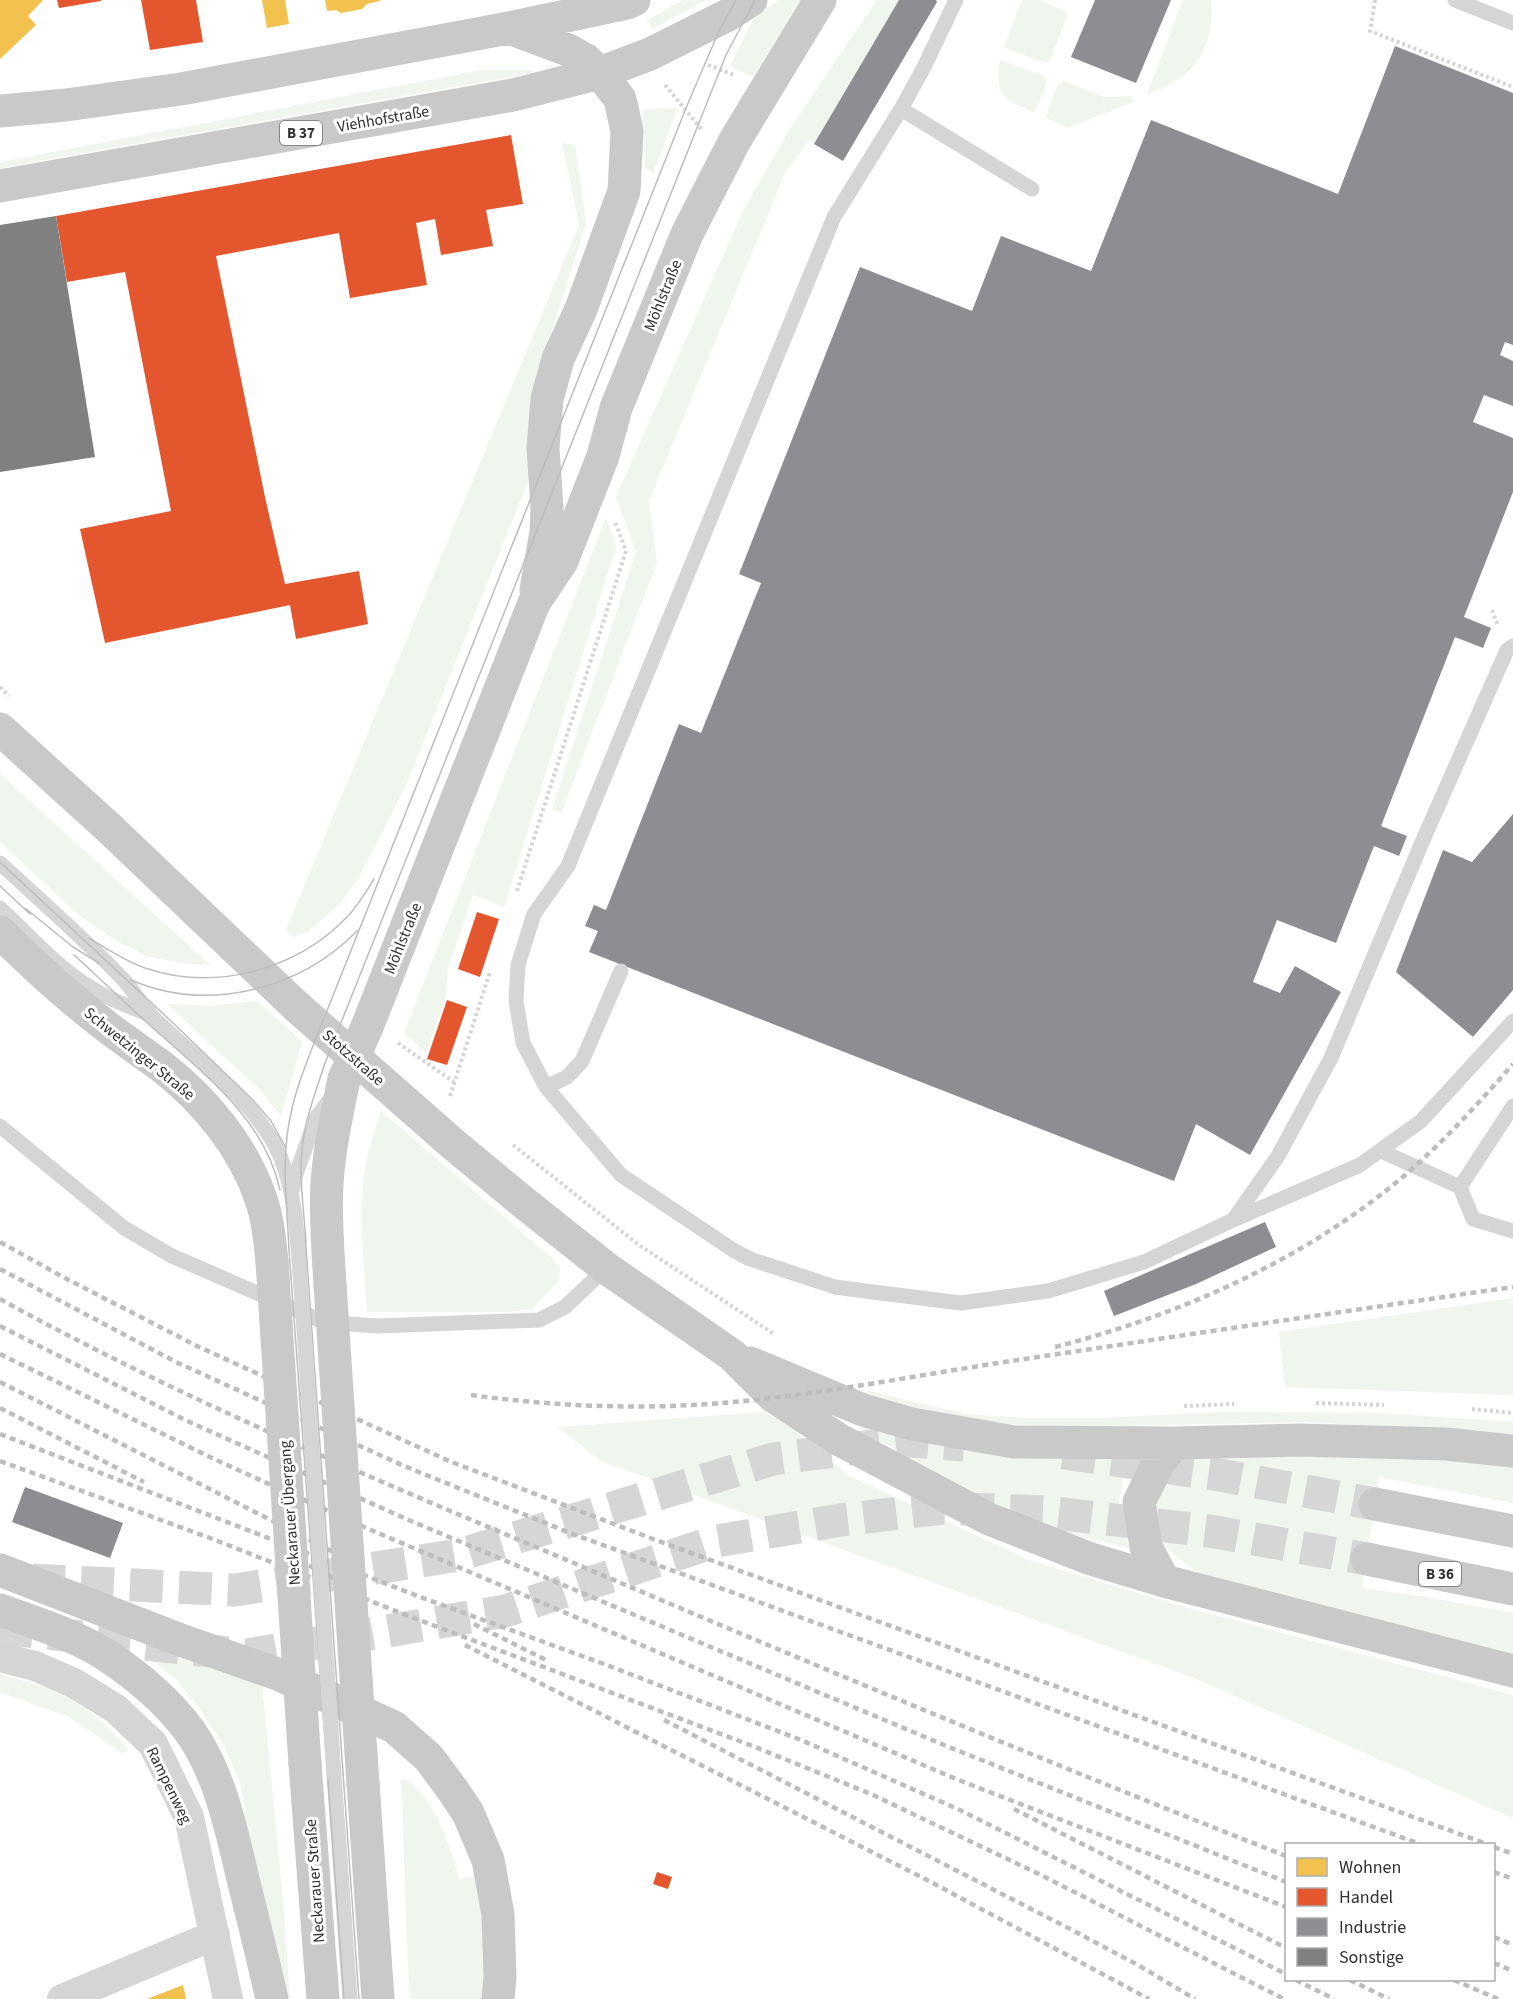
<svg xmlns="http://www.w3.org/2000/svg" width="1513" height="1999" font-family="'Source Sans 3',sans-serif">
<rect width="100%" height="100%" fill="#fff"/>
<path fill="#f0f5ed" d="M683 0H706L652 29 647 20Z
M779 0H799L753 77 730 66 754 18Z
M877 0H899L814 144 810 139 785 173 649 501 657 563 561 813 552 809 636 552 616 497 744 209 788 132Z
M1022 0H1039L1065 11 1067 16 1050 61 1045 63 1004 47Z
M1183 0H1211C1216 48 1193 80 1147 94Z
M1000 60 1042 75 1046 79 1045 89 1034 112C1004 100 994 95 1000 60Z
M482 70H530L533 71 532 73 0 168V162Z
M1064 81 1103 97 1131 96 1133 102 1068 128 1049 119 1046 116 1057 87Z
M678 108 653 173 645 169 643 109Z
M562 143 575 145 586 224 534 386 533 469 407 783 358 879 341 902 309 931 293 937 286 930 579 225Z
M606 518 616 547 504 907 473 895 448 968 446 997 426 1053 404 1033Z
M0 774 210 965 190 964 148 957 117 941 81 917 0 842Z
M257 1001 302 1042 281 1116 261 1091 167 1004 210 1006Z
M381 1111 553 1259 560 1268 558 1282 531 1309 507 1312H367C364 1270 359 1226 363 1183 366 1158 373 1135 381 1111Z
M1513 1298V1395L1285 1387 1279 1332Z
M869 1391 965 1414 1025 1418H1104L1217 1412 1378 1413 1513 1422V1437L1441 1430 1304 1422 1064 1427 996 1423 928 1414 857 1396Z
M765 1412 797 1432 849 1476 1029 1560 1170 1603 1513 1695V1818L1194 1678 599 1460 558 1427Z
M860 1425 938 1446 1022 1456 1138 1455 1123 1479 1119 1503 1121 1534 1132 1549 1046 1528 946 1480 860 1429Z
M1277 1456 1389 1457 1513 1465V1503L1379 1477 1362 1588 1426 1597 1513 1613V1657L1204 1577 1175 1556 1160 1542 1153 1516 1157 1490 1175 1466 1196 1458Z
M151 1642 262 1684 283 1899 290 1999H284L241 1813 246 1811 239 1779 224 1746 196 1704 177 1680 146 1655Z
M0 1674 81 1698 77 1702 97 1717 129 1749 122 1753 67 1716 0 1692Z
M405 1779C433 1794 452 1850 459 1879L476 1876 483 1917 484 1999H410C405 1926 405 1853 401 1780Z"/>
<path fill="#f2c14e" d="M0 0H43L28 16 36 25 0 59Z
M262 0H285L289 24 267 28Z
M325 0H380V1L367 4 362 9 341 13 336 10 327 11Z
M183 1985 186 1999H147Z"/>
<path fill="#e4572e" d="M57 0H101V1L59 8Z
M141 0H196L203 42 150 50Z
M511 135 523 204 486 210 493 246 441 255 435 219 416 223 427 285 350 298 339 233 216 256 265 497 285 584 359 571 368 624 296 639 290 605 105 643 80 529 171 511 125 272 67 282 56 216Z
M477 912 499 919 480 977 458 969Z
M447 1000 467 1007 447 1065 427 1059Z
M657 1872 672 1877 668 1889 653 1884Z"/>
<path fill="#8d8d92" d="M899 0H936L937 2 843 161 814 144Z
M1095 0H1171L1136 83 1071 57Z
M1395 46 1513 93V345L1505 342 1500 355 1513 361V406L1484 395 1473 422 1513 438V492L1464 617 1491 628 1483 648 1455 637 1381 826 1407 836 1399 856 1374 846 1336 943 1277 920 1253 982 1280 993 1295 966 1341 992 1250 1155 1196 1124 1174 1181 589 952 598 931 585 926 594 905 606 910 679 724 701 733 761 583 739 574 860 267 972 311 1001 236 1091 271 1151 120 1338 194Z
M1513 814V990L1473 1037 1396 972 1443 850 1472 862Z
M1265 1222 1276 1247 1196 1284 1114 1316 1104 1291Z
M25 1487 123 1523 110 1558 12 1522Z"/>
<path fill="#808080" d="M56 216 95 457 0 472V225Z"/>
<g fill="none" stroke-linecap="round" stroke-linejoin="round">
<path stroke="#d6d6d6" stroke-width="33" stroke-dasharray="33 16" stroke-linecap="butt" d="M1063 1453 1214 1474 1375 1504
M32 1580 235 1590 459 1555 773 1459 911 1441 964 1445
M0 1628 247 1655 505 1611 717 1541 841 1520 942 1508 1046 1512 1209 1531 1367 1559"/>
<path stroke="#d5d5d5" stroke-width="4" stroke-dasharray="3 3" stroke-linecap="butt" d="M1375 0 1370 31 1513 87
M708 65 734 75
M665 85 702 130
M1492 610 1498 626
M0 687 9 696
M517 891 626 551 615 522
M398 1043 454 1082
M450 1096 490 972
M513 1145 639 1245 774 1334
M1316 1403 1384 1405
M1184 1406 1234 1404
M1472 1409 1513 1413"/>
<path stroke="#d5d5d5" stroke-width="15" d="M956 0 924 67 901 109 834 217 568 866 534 914 518 965 516 1001 523 1043 546 1087 621 1175 733 1250 750 1259 835 1287 873 1292 961 1303 1048 1291 1144 1262 1233 1220 1360 1165 1421 1121 1513 1021
M1455 0 1513 23
M901 109 1032 189
M0 863C40 900 81 936 119 975 132 987 140 1004 153 1017 194 1058 246 1093 275 1145 295 1184 297 1231 300 1273
M0 908C30 936 59 970 95 990 112 1001 131 1007 150 1015
M546 1087 567 1077 582 1061 621 971
M0 1126 124 1228 172 1256 324 1322 377 1326 539 1320 565 1307 606 1268
M1381 1151 1460 1187 1473 1219 1513 1231
M1460 1187 1513 1106
M292 1191 296 1174 316 1118 333 1095
M1233 1220 1278 1156 1331 1058 1423 840 1507 650 1513 646
M334 1774 350 1999"/>
<path stroke="#d5d5d5" stroke-width="30" d="M0 1657 35 1666 74 1683 116 1709 153 1744 189 1817 228 1999
M62 1999 215 1935"/>
<path stroke="#c9c9c9" stroke-width="33" d="M509 28 568 50 586 60 600 73 620 99 627 131 624 191 581 309 558 359 547 399 543 448 547 507 546 532 536 590
M0 111 66 105 181 89 509 28 627 3 634 0
M0 186 513 95 600 73 650 54 728 15 751 0
M0 729 109 828 296 1006 453 1144 523 1202 606 1268 732 1355 773 1396 838 1439 989 1519 1091 1559 1164 1581 1513 1671
M0 932C32 964 66 995 102 1023 121 1038 141 1051 161 1066 205 1100 243 1146 261 1199 268 1220 270 1241 272 1262
M367 1027 534 603 562 561 603 456 616 408 687 234 734 142 820 0
M330 1285C328 1251 325 1217 327 1184 329 1149 337 1114 344 1079
M750 1363 863 1410 912 1424 1014 1442 1174 1443 1300 1440 1446 1444 1513 1451
M1375 1504 1513 1531
M1367 1559 1513 1589
M0 1570 178 1639 280 1675 394 1727 429 1758 452 1789 468 1813 488 1860 498 1914 500 1977 498 1999
M1164 1581 1146 1547 1139 1502 1158 1464 1174 1443
M0 1610C35 1623 78 1636 109 1657 139 1677 167 1701 189 1730 220 1773 231 1829 243 1879 253 1919 263 1959 272 1999
M305 1764 323 1999
M363 1784 378 1999"/>
<path stroke="#bdbdbd" stroke-width="1.5" d="M0 862 172 1022 252 1099 271 1121 286 1148
M0 886 30 914
M25 908 73 947 99 963
M89 938C107 949 125 961 145 968 215 992 296 970 347 917 358 906 366 892 374 879
M74 955C104 982 132 1010 162 1036 212 1081 265 1122 280 1190
M131 980C208 1013 299 990 357 931
M305 1233 359 1999
M306 1242C304 1211 299 1179 302 1149 305 1119 316 1091 325 1063L726 55 755 0
M344 1999 289 1250C287 1203 280 1155 292 1109 296 1089 304 1070 311 1051L686 108 719 31 736 0"/>
<path stroke="#bdbdbd" stroke-width="4.5" stroke-dasharray="6 4.5" stroke-linecap="butt" d="M0 1242 63 1277 197 1346 449 1461 653 1539 1487 1844
M0 1269 176 1362 404 1466 570 1533 1420 1844
M0 1299C183 1400 377 1480 569 1561 807 1662 1046 1762 1286 1856
M0 1326 185 1420 411 1521 944 1745 1286 1882
M1055 1347C1179 1315 1298 1263 1398 1181 1440 1146 1477 1105 1513 1064
M0 1354 214 1459 357 1524 956 1779 1286 1907
M0 1382 359 1565
M471 1395C537 1404 604 1408 671 1406 784 1402 899 1378 1011 1361 1178 1336 1346 1311 1513 1287
M0 1408 144 1482
M0 1434 423 1598 604 1664 801 1740 960 1810 1286 1974
M0 1461 210 1538 406 1615 750 1745 871 1794 1041 1875 1284 1999
M281 1551 345 1584
M474 1624 546 1660
M465 1645 931 1882 1149 1999
M664 1720 1074 1931 1138 1965 1195 1999
M1014 1809 1286 1948
M1494 1847 1513 1854
M1494 1872 1513 1879
M1494 1937 1513 1945
M1494 1963 1513 1971
M1296 1980 1334 1999
M1350 1980 1389 1999
M1454 1980 1498 1999"/>
<path stroke="#d5d5d5" stroke-width="15" d="M300 1273 334 1774"/>
<path stroke="#c9c9c9" stroke-width="33" d="M344 1079 367 1027
M272 1262 305 1764
M330 1285 363 1784"/>
</g>
<g text-anchor="middle" stroke-width="6" stroke-linejoin="round" paint-order="stroke">
<g fill="#fff" stroke="#6f6f6f" stroke-width="1.5">
<rect x="280" y="121" width="42" height="24" rx="4.5"/>
<rect x="1419" y="1562" width="42" height="24" rx="4.5"/>
</g>
<g font-size="15" font-weight="bold" fill="#313131">
<text x="301" y="138">B 37</text>
<text x="1440" y="1579">B 36</text>
</g>
<g font-size="16" fill="#313131" stroke="#fff">
<text transform="translate(383 118) rotate(-10)" y="6">Viehhofstraße</text>
<text transform="translate(662 295) rotate(-68)" y="6">Möhlstraße</text>
<text transform="translate(402 938) rotate(-68)" y="6">Möhlstraße</text>
<text transform="translate(140 1053) rotate(39)" y="6">Schwetzinger Straße</text>
<text transform="translate(354 1057) rotate(41)" y="6">Stotzstraße</text>
<text transform="translate(289 1513) rotate(-94)" y="6">Neckarauer Übergang</text>
<text transform="translate(170 1785) rotate(64)" y="6">Rampenweg</text>
<text transform="translate(314 1881) rotate(-94)" y="6">Neckarauer Straße</text>
</g>
</g>
<rect x="1285" y="1843" width="210" height="138" fill="#ffffff" stroke="#adadad" stroke-width="1.5"/>
<rect x="1297" y="1858" width="30" height="18" fill="#f2c14e" stroke="#adadad" stroke-width="1.5"/>
<text x="1339" y="1873" font-size="18" fill="#313131">Wohnen</text>
<rect x="1297" y="1888" width="30" height="18" fill="#e4572e" stroke="#adadad" stroke-width="1.5"/>
<text x="1339" y="1903" font-size="18" fill="#313131">Handel</text>
<rect x="1297" y="1918" width="30" height="18" fill="#8d8d92" stroke="#adadad" stroke-width="1.5"/>
<text x="1339" y="1933" font-size="18" fill="#313131">Industrie</text>
<rect x="1297" y="1948" width="30" height="18" fill="#808080" stroke="#adadad" stroke-width="1.5"/>
<text x="1339" y="1963" font-size="18" fill="#313131">Sonstige</text>
</svg>
